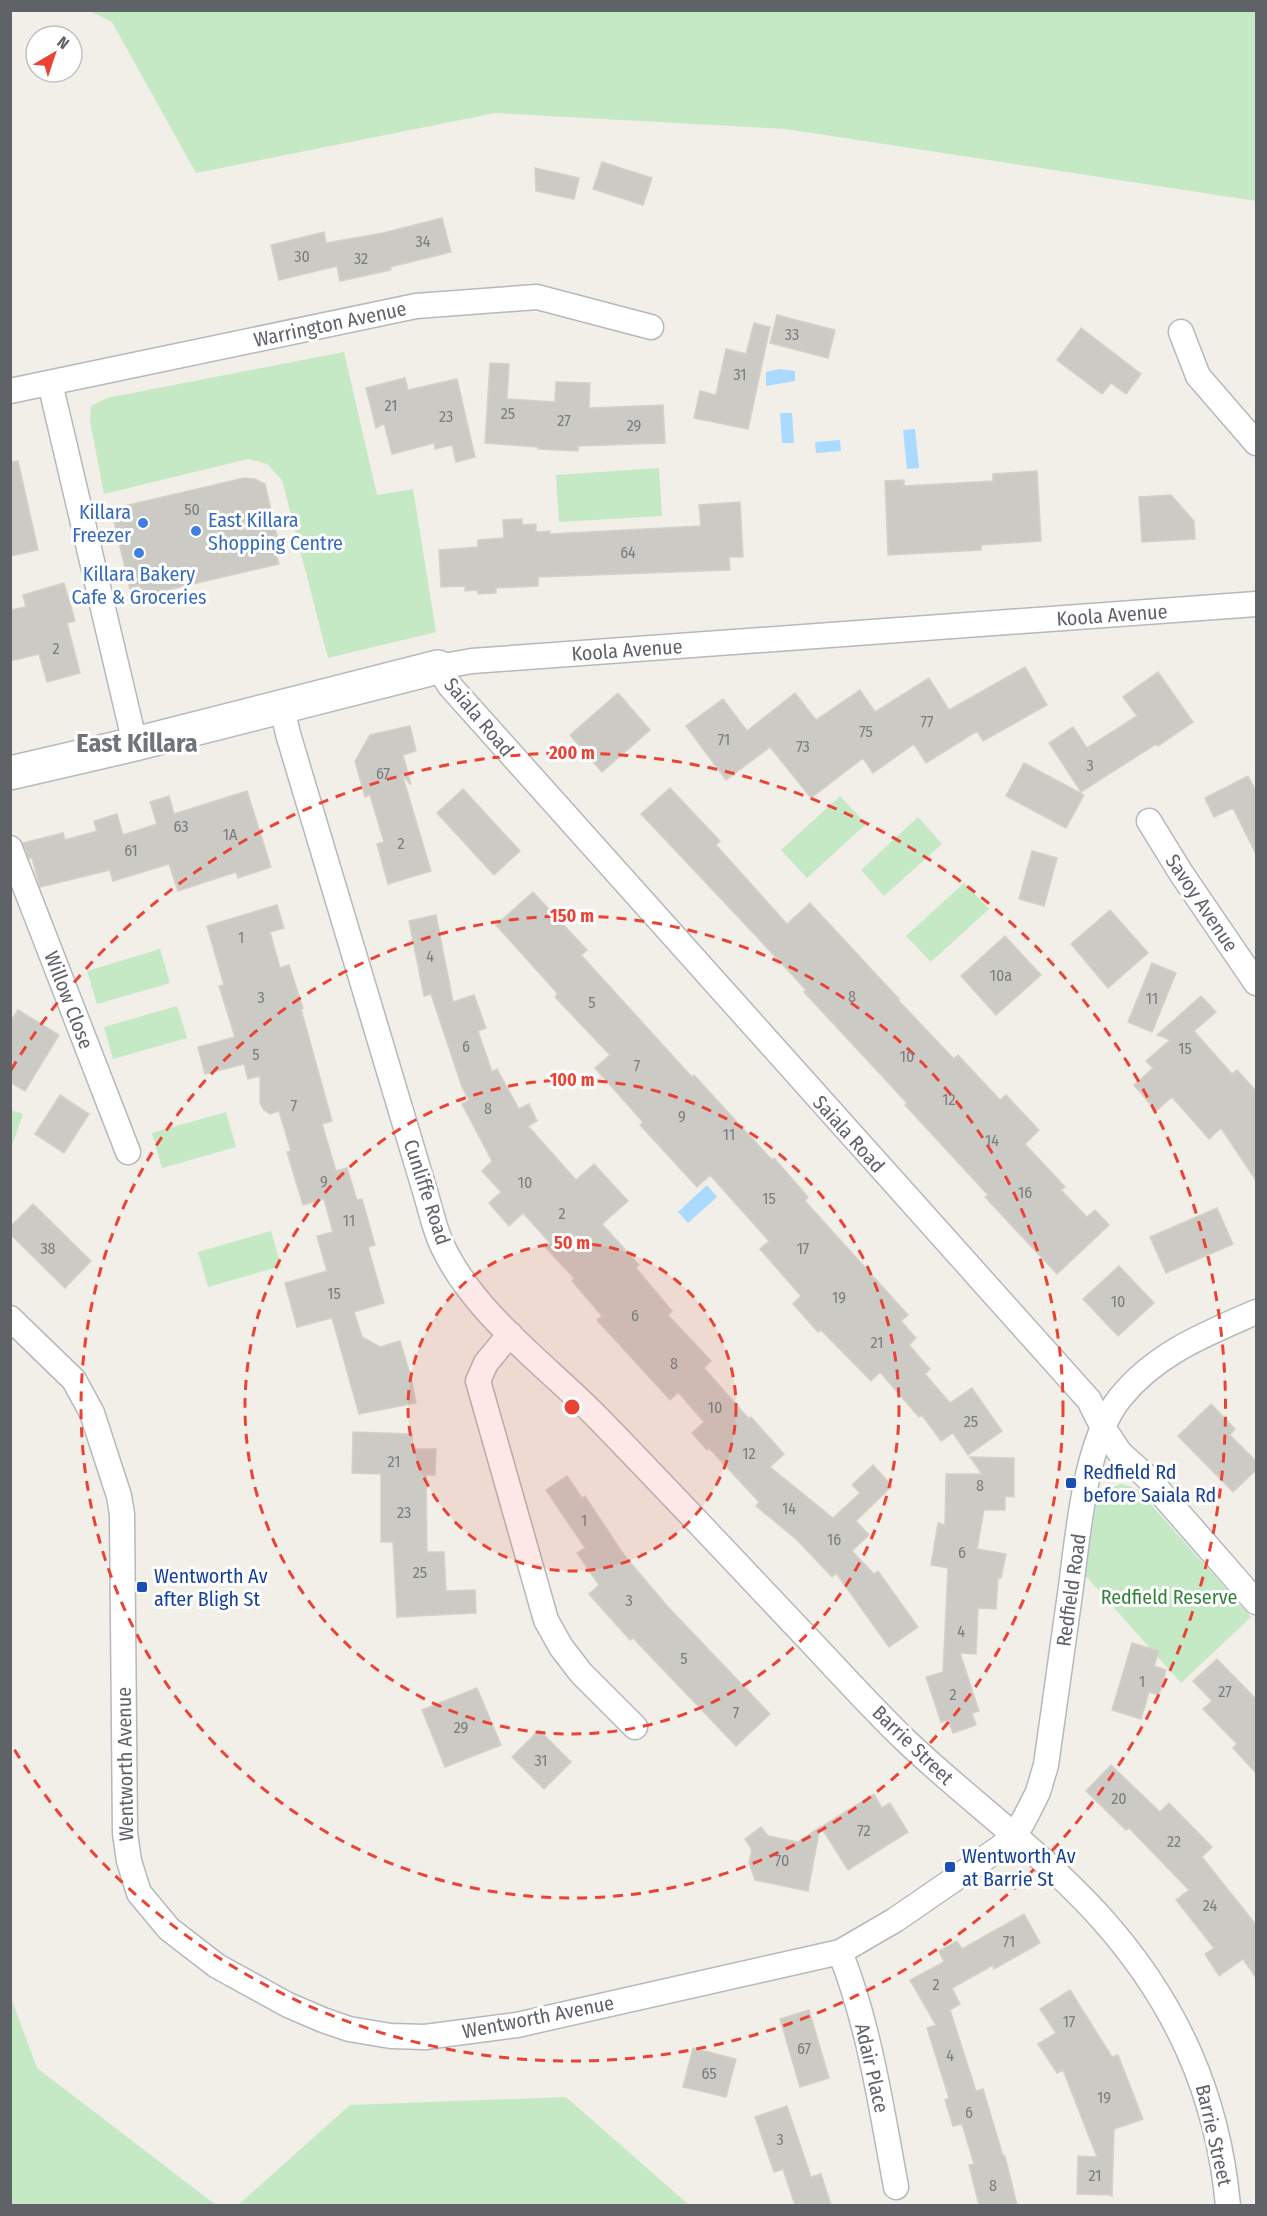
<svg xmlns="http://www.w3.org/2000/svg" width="1267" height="2216" font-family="'Fira Sans Condensed',sans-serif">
<rect width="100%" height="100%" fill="#f1efe8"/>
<path fill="#c5e8c5" d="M90 11H1256V201L786 129 495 113 196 173 112 22Z
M344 352 377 495 413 489 436 632 328 658 282 480 267 464 248 459 104 494 90 421 91 406 107 398Z
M659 468 662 516 559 522 556 475Z
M840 796 866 824 807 878 781 850Z
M918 817 942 844 884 896 861 870Z
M964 883 989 909 931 962 906 936Z
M160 949 170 983 97 1004 87 971Z
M177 1006 187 1038 113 1059 104 1027Z
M11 1110 23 1114 11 1148 10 1110Z
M226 1112 236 1147 162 1168 152 1133Z
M271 1231 281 1266 208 1287 198 1252Z
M1121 1484 1129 1486 1138 1490 1251 1617 1181 1683 1085 1575 1096 1505 1107 1489Z
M11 1998 37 2068 216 2205H11Z
M566 2097 689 2205H238L350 2105Z"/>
<path fill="#aadaff" d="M779 369 795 371V381L766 386V372Z
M780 413H792L794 443H782Z
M915 429 919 468 907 469 903 430Z
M840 440 841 451 816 453 815 442Z
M707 1185 717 1197 688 1223 678 1212Z"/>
<path fill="#cccac5" stroke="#d6d1c6" stroke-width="1.5" d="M602 162 652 178 643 205 593 189Z
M535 168 579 178 574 199 536 191Z
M442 218 451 252 390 267 391 270 340 281 337 266 279 280 271 245 324 232 326 243 383 233Z
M777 315 835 330 828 358 770 343Z
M754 323 770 327 748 429 694 418 700 391 716 395 726 349 746 354Z
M1081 328 1141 374 1126 394 1111 383 1102 394 1057 360Z
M490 363 509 364 507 399 555 402 556 382 590 383 589 408 663 405 665 443 578 446V451L538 449V447L485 443Z
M405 378 408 390 457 379 475 457 456 462 452 445 435 449 434 443 392 454 384 423 376 428 366 388Z
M18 461 38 550 10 556V462Z
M1037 471 1041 541 981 545V550L888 555 885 481 904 480V486L993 481V474Z
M244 478 255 479 265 484 281 553 276 554 279 564 141 596 139 586 130 589 111 509Z
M1171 495 1194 521 1195 539 1142 542 1139 497Z
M740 502 743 557H729L730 570 538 577V586L496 588V593L478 594V590L465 591V586L441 587 439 550 478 547V540L504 538 503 520 522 519V525L536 524V532L550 531V534L701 526 699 505Z
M64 583 75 621 67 623 80 673 47 682 39 654 10 661V610L26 607 23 595Z
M1025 667 1047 705 983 741 977 731 926 763 914 744 873 773 863 758 811 798 770 747 726 780 686 726 723 699 747 731 795 693 816 720 860 690 875 712 929 678 949 710Z
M1158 672 1193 722 1158 746 1156 744 1081 792 1049 743 1073 727 1087 748 1137 716 1123 697Z
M618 693 650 730 602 772 570 735Z
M410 726 416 751 403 755 411 785 402 774 431 871 388 884 377 844 384 842 370 795 365 797 355 761 370 735Z
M1024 763 1084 795 1066 828 1006 796Z
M1248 776 1257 793V856L1233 808 1214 817 1205 798Z
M670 788 720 841 716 845 787 924 810 903 899 999 898 1000 954 1059 958 1055 1000 1100 1006 1095 1039 1130 1025 1144 1065 1187 1061 1190 1087 1217 1095 1210 1109 1225 1057 1274 985 1197 988 1195 905 1105 907 1103 804 992 806 990 757 937 641 814Z
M463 789 520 851 494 875 437 813Z
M247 791 271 867 238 878 236 872 178 891 169 864 113 881 110 870 40 887 32 858H29L23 843 63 833 65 840 97 831 94 821 117 814 123 835 157 824 150 802 169 796 174 814Z
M1032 851 1057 858 1044 906 1019 899Z
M533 892 587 950 581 955 692 1077 694 1075 772 1160 774 1158 808 1197 805 1201 908 1315 901 1321 916 1338 909 1345 930 1369 925 1374 950 1403 972 1388 1002 1431 968 1455 953 1433 941 1441 922 1415 919 1417 880 1372 871 1381 821 1330 818 1332 793 1304 801 1296 760 1249 769 1241 710 1175 697 1187 640 1125 643 1122 595 1068 610 1055 555 997 558 994 496 925Z
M277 905 284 928 270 932 280 968 289 965 303 1008 301 1009 332 1121 322 1124 336 1171 347 1168 357 1200 362 1199 375 1245 368 1247 384 1303 354 1312 362 1337 380 1347 400 1341 411 1377 416 1403 359 1414 332 1318 297 1327 285 1283 327 1271 317 1236 333 1232 324 1199 303 1205 287 1152 291 1151 279 1111 270 1114 264 1110 260 1103V1076L248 1079 244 1064 205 1074 198 1047 235 1037 219 986 224 985 207 926Z
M1110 910 1148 953 1108 988 1071 944Z
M436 915 453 1002 474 995 486 1028 478 1031 492 1072 497 1069 519 1109 529 1104 537 1121 528 1126 576 1180 594 1164 628 1201 602 1224 639 1265 636 1268 672 1311 668 1315 711 1361 704 1368 749 1419 751 1417 784 1454 770 1467 833 1518 860 1493 852 1485 873 1465 892 1486 856 1521 869 1535 852 1551 874 1574 878 1571 918 1627 889 1647 836 1573 832 1577 796 1539 756 1506 759 1502 709 1448 707 1450 692 1433 704 1422 678 1392 670 1400 597 1320 602 1316 572 1281 574 1278 545 1247 550 1243 523 1213 509 1226 489 1203 501 1192 482 1171 492 1161 462 1104 469 1100 462 1087 431 994 424 996 409 921Z
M1005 936 1041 975 996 1015 961 976Z
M1152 963 1176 973 1152 1032 1128 1022Z
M1201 996 1216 1012 1194 1031 1232 1074 1237 1070 1257 1092V1182L1221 1128 1209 1139 1172 1097 1156 1111 1134 1085 1153 1068 1146 1061 1170 1040 1157 1035Z
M18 1010 59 1035 25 1091 10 1082V1022Z
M60 1095 89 1114 64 1153 35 1134Z
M33 1204 91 1261 65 1288 10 1234V1227Z
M1217 1208 1233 1244 1166 1273 1150 1237Z
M1119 1266 1154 1303 1118 1336 1083 1299Z
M1211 1404 1235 1429 1230 1435 1257 1462V1469L1233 1492 1178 1436Z
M353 1432 412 1434V1449H436L435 1475H426L427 1552H444L446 1591 475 1590 476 1613 397 1617 393 1542H381V1474L352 1473Z
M970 1457 1014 1458V1497L1005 1496V1510H984L977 1549 1006 1554 1001 1578 998 1577 996 1609 978 1608 976 1654 960 1653 979 1711 972 1713 976 1725 953 1733 948 1720 941 1722 926 1677 943 1672 948 1568 931 1565 938 1523 945 1525 946 1474H982Z
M567 1476 582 1498 585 1496 624 1555 668 1607 770 1714 736 1746 633 1638 630 1640 589 1594 599 1585 577 1553 585 1548 546 1490Z
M1132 1643 1159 1651 1154 1666 1166 1670 1159 1695 1149 1692 1141 1719 1112 1710Z
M1217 1659 1257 1700V1774L1233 1748 1237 1744 1203 1709 1212 1701 1193 1681Z
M477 1688 501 1745 445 1767 422 1710Z
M539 1730 571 1762 544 1789 512 1757Z
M1111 1765 1160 1812 1169 1803 1212 1847 1202 1857 1257 1926V1979L1243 1959 1219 1976 1205 1954 1214 1948 1176 1900 1189 1890 1129 1828 1126 1830 1086 1791Z
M874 1794 882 1808 890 1803 908 1832 848 1870 821 1827Z
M761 1827 768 1836 798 1842 820 1827 808 1891 755 1880 749 1863 752 1850 745 1839Z
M1024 1914 1040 1943 994 1969 993 1965 952 1988 960 2004 950 2010 976 2091 983 2089 1003 2156H1005L1017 2205H979L969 2165 974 2164 962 2124 953 2126 945 2100 949 2098 927 2028 936 2025 910 1980 944 1962 939 1951 957 1941 962 1949Z
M1070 1990 1112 2057 1118 2055 1143 2119 1114 2129 1112 2197 1111 2195 1077 2194 1078 2156 1097 2157 1063 2070 1057 2073 1038 2044 1056 2033 1040 2009Z
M809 2010 829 2078 800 2087 780 2019Z
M693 2048 736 2059 726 2097 683 2087Z
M787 2106 811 2177 821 2174 831 2205H795L783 2169 774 2172 755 2117Z"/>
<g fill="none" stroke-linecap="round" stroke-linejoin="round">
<defs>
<path id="street" d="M1181 332 1198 376 1256 443
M50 383 135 744
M10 391 416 306 537 297 651 327
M1256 604 472 661 438 667 450 686 1089 1400 1102 1426 1120 1453 1147 1477 1256 1602
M282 707 288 734 424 1188C430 1207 434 1228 442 1245 474 1314 545 1364 597 1417 670 1492 741 1568 813 1644 843 1676 873 1709 905 1740 969 1801 1043 1853 1102 1919 1176 2002 1218 2095 1228 2206
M1149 821 1181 873 1256 983
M10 848 128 1152
M10 1318 74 1380 92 1413 119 1496 122 1514 125 1833 129 1861 139 1893 169 1929 217 1966 288 2005 323 2020 349 2029 391 2036 425 2037 517 2025 840 1952 895 1920 1001 1847 1021 1825 1028 1812 1038 1792 1046 1765C1054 1708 1062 1651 1070 1594 1078 1537 1084 1443 1120 1398 1156 1353 1206 1334 1256 1312
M510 1334 486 1363 478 1381 546 1620 561 1647 581 1673 635 1727
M840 1952C869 2024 882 2111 896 2187"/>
<path id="secondary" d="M10 773 135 744 438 667"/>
</defs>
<use href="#street" stroke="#b5b8bc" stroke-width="27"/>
<use href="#secondary" stroke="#b6babf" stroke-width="36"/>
<use href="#street" stroke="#fff" stroke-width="24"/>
<use href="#secondary" stroke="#fff" stroke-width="33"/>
</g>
<circle cx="572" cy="1407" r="164" fill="#ea4335" fill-opacity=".12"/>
<g fill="none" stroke="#ea4335" stroke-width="3" stroke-dasharray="10 8">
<circle cx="572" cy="1407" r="164"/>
<circle cx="572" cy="1407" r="327"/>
<circle cx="572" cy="1407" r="491"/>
<path d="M11 1070A654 654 0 1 1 11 1744"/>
</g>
<g fill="#3f7fe0" stroke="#fff" stroke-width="2">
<circle cx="143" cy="523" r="6"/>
<circle cx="196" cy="531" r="6"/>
<circle cx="139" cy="553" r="6"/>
</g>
<g fill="#1a4fb4" stroke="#fff" stroke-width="2">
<rect x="1065" y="1477" width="12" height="12" rx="3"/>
<rect x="136" y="1581" width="12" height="12" rx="3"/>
<rect x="944" y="1861" width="12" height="12" rx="3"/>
</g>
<g text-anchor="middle" stroke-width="6" stroke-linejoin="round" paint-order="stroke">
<g font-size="16" fill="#7a7d7f">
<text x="423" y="247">34</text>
<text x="302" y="262">30</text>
<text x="361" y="264">32</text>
<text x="792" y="340">33</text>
<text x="740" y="380">31</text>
<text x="391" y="411">21</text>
<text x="508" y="419">25</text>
<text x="446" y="422">23</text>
<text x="564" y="426">27</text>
<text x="634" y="431">29</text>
<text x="192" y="515">50</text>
<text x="628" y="558">64</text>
<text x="56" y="654">2</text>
<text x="927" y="727">77</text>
<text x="866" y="737">75</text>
<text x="724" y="745">71</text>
<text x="803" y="752">73</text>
<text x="1090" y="771">3</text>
<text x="383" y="779">67</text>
<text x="181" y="832">63</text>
<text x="230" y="840">1A</text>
<text x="401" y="849">2</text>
<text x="131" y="856">61</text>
<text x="241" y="943">1</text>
<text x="430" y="962">4</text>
<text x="1001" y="981">10a</text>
<text x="852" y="1002">8</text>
<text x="261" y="1003">3</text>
<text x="1152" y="1004">11</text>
<text x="592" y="1008">5</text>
<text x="466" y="1052">6</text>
<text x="1185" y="1054">15</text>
<text x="256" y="1060">5</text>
<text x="907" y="1062">10</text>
<text x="637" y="1071">7</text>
<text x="949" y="1105">12</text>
<text x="294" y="1111">7</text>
<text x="488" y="1114">8</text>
<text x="682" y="1122">9</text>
<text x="729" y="1140">11</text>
<text x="992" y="1146">14</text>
<text x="324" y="1187">9</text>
<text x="525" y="1188">10</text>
<text x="1025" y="1198">16</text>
<text x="769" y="1204">15</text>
<text x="562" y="1219">2</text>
<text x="349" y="1226">11</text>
<text x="48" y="1254">38</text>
<text x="803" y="1254">17</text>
<text x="334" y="1299">15</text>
<text x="839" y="1303">19</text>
<text x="1118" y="1307">10</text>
<text x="635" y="1321">6</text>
<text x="877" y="1348">21</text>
<text x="674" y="1369">8</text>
<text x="715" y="1413">10</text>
<text x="971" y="1427">25</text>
<text x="749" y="1459">12</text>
<text x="394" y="1467">21</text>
<text x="980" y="1491">8</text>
<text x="789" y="1514">14</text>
<text x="404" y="1518">23</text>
<text x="584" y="1526">1</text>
<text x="834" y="1545">16</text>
<text x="962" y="1558">6</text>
<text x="420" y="1578">25</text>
<text x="629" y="1606">3</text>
<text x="961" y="1637">4</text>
<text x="684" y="1664">5</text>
<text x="1142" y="1687">1</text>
<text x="1225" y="1697">27</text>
<text x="953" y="1700">2</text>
<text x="736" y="1718">7</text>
<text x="461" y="1733">29</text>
<text x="541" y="1766">31</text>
<text x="1119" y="1804">20</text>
<text x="864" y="1836">72</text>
<text x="1174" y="1847">22</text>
<text x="782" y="1866">70</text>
<text x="1210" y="1911">24</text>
<text x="1009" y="1947">71</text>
<text x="936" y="1990">2</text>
<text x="1069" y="2027">17</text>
<text x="804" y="2054">67</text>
<text x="950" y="2061">4</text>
<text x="709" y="2079">65</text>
<text x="1104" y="2103">19</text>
<text x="969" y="2118">6</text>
<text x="780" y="2145">3</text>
<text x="1095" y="2181">21</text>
<text x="993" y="2191">8</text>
</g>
<g font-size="20" fill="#5f6368" stroke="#fff">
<text transform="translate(330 324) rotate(-12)" y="7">Warrington Avenue</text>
<text transform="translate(1112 615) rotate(-4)" y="7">Koola Avenue</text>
<text transform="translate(627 650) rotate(-4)" y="7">Koola Avenue</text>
<text transform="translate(479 717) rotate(50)" y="7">Saiala Road</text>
<text transform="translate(1202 903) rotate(56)" y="7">Savoy Avenue</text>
<text transform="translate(69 1000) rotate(69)" y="7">Willow Close</text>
<text transform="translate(849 1134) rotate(48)" y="7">Saiala Road</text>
<text transform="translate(427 1192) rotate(72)" y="7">Cunliffe Road</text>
<text transform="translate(1071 1590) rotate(-82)" y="7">Redfield Road</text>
<text transform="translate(913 1745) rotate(44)" y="7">Barrie Street</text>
<text transform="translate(125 1764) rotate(-91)" y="7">Wentworth Avenue</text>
<text transform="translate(538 2017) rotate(-11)" y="7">Wentworth Avenue</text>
<text transform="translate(872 2068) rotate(77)" y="7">Adair Place</text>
<text transform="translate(1214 2135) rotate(77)" y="7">Barrie Street</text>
</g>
<g font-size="20" fill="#366cbe" stroke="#fff" text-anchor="end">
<text x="131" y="519">Killara<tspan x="131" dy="23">Freezer</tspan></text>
<text x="208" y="527" text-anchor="start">East Killara<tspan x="208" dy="23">Shopping Centre</tspan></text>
<text x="139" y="581" text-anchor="middle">Killara Bakery<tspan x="139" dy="23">Cafe &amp; Groceries</tspan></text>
</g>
<g font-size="20" fill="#164399" stroke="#fff" text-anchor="start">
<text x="1083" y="1479">Redfield Rd<tspan x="1083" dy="23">before Saiala Rd</tspan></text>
<text x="154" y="1583">Wentworth Av<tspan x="154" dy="23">after Bligh St</tspan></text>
<text x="962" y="1863">Wentworth Av<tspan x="962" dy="23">at Barrie St</tspan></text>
</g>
<g font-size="20" fill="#348238" stroke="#fff">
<text x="1169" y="1604">Redfield Reserve</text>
</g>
<g font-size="26" font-weight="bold" fill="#70757a" stroke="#fff">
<text x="137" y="752">East Killara</text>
</g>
</g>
<circle cx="572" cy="1407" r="9" fill="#ea4335" stroke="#fff" stroke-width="3"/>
<g font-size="18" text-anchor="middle" font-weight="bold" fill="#ea4335" stroke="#fff" stroke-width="6" stroke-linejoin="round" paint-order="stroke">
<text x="572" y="759">200 m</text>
<text x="572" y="922">150 m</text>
<text x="572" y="1086">100 m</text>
<text x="572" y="1249">50 m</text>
</g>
<rect width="1267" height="2216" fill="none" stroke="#5f6368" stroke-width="24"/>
<g transform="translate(54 54) rotate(39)"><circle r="28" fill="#ffffff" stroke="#bfc1c3" stroke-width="1.5"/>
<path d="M0-4.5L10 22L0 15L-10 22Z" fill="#ea4335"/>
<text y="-9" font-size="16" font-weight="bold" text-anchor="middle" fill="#5f6368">N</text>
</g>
</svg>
